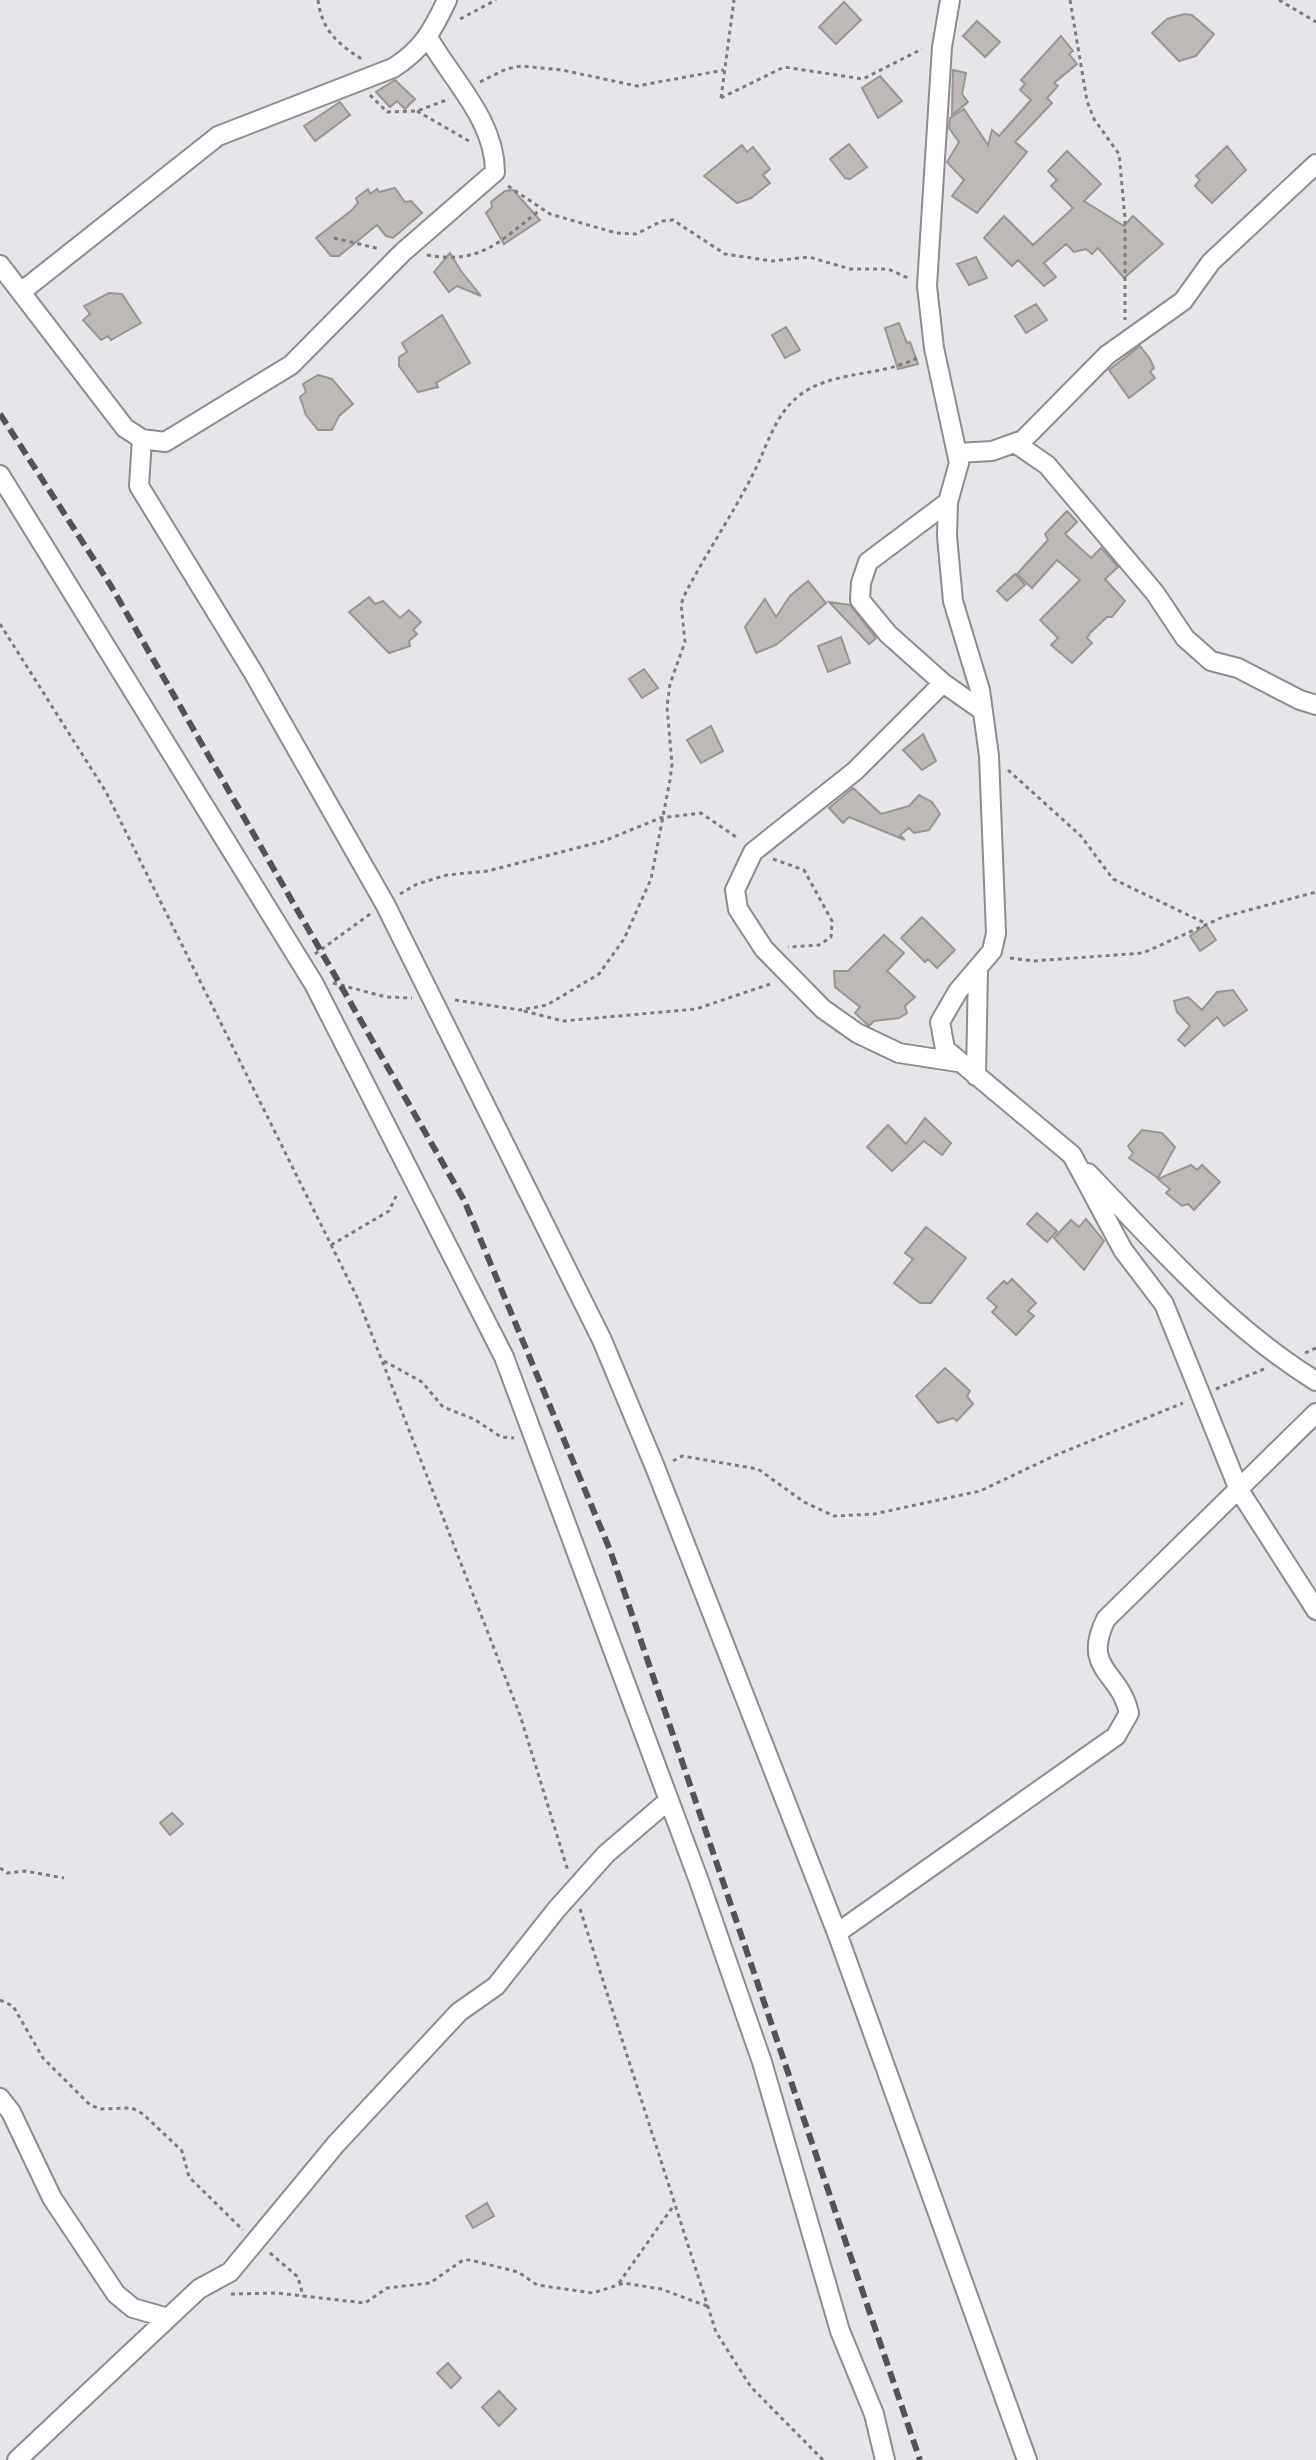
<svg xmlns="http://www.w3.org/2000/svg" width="1316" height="2460" font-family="'Exo 2',sans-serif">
<rect width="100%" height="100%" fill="#e5e5ea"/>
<path fill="#bfbab7" stroke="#999592" stroke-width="2" d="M844 2 861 20 836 44 819 27Z
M1184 14 1192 15 1214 34 1196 56 1179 61 1152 33 1167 19Z
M977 21 1000 42 985 57 963 36Z
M1061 36 1073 51 1069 54 1077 64 1054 83 1058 86 1047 98 1052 103 1015 142 1027 152 977 213 952 196 964 180 947 162 959 142 949 128 950 118 964 109 988 145 992 130 999 136 1031 100 1020 90 1025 84 1021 80Z
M953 70 966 73 962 94 968 102 952 115Z
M880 76 902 101 878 118 862 88Z
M395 80 415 99 405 109 397 101 390 107 376 92Z
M340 102 350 115 315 141 304 126Z
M849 144 867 167 850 179 845 178 830 159Z
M742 145 747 152 753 147 770 169 763 175 770 183 751 198 737 203 704 176Z
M1227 146 1246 170 1212 203 1195 186 1200 180 1196 176Z
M1067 151 1101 184 1084 201 1124 226 1133 216 1163 244 1124 278 1098 248 1092 254 1086 249 1074 252 1066 244 1044 263 1056 277 1044 286 1018 260 1012 266 984 238 1004 216 1033 245 1073 208 1051 186 1057 180 1048 171Z
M395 188 405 202 411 201 422 213 393 238 386 236 377 225 339 256H331L316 238 352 210 358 203 356 198 368 189 370 194 377 189 379 192Z
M513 190 540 220 504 244 486 213 492 207 491 202 505 191Z
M450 253 461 271 481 296 457 286 449 292 434 272Z
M976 257 987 278 969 285 957 264Z
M109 293 122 294 141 323 111 340 108 336 101 340 83 320 90 314 84 306Z
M1036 304 1047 320 1026 333 1015 316Z
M442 315 470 363 436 383 438 387 418 392 399 366V357L407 352 402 343Z
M899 323 907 343 910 342 918 364 898 369 885 328Z
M786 327 800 350 785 358 772 335Z
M1140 346 1150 359 1154 368 1150 372 1155 378 1129 398 1109 370Z
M318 375 332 379 353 404 339 416 332 430H318L306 415 300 397 306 392 303 384Z
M1067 511 1077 522 1065 534 1091 558 1101 548 1106 553 1118 567 1105 579 1125 601 1112 617H1107L1090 633 1087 638 1092 643 1072 663 1051 645 1058 638 1040 620 1080 580 1057 560 1032 588 1017 574 1048 540 1045 534Z
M1015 574 1025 585 1007 601 997 591Z
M808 581 826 603 776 645 756 653 745 627 765 599 776 617 790 596Z
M369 597 375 604 383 601 400 618 409 610 421 622 413 630 417 634 409 641 410 646 389 653 349 612Z
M829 602 850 605 876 638 869 644Z
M841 637 850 663 828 672 818 646Z
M644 669 658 688 642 698 629 679Z
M711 726 723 751 701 763 687 740Z
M923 734 936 761 922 770 903 750Z
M853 788 881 814 909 806 919 795 932 802 940 814 929 830 914 833 909 828 900 835 905 840 849 817 843 823 829 808Z
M922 917 955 950 937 968 928 959 925 962 901 938Z
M1206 925 1216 940 1200 951 1190 936Z
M884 935 904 953 887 971 915 997 905 1006 907 1013 899 1018 874 1021 869 1026 855 1013 860 1007 835 987 834 971H848Z
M1233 990 1247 1010 1224 1026 1217 1017 1185 1046 1178 1040 1190 1026 1177 1012 1174 1001 1188 997 1202 1010 1217 992Z
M925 1118 951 1143 942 1155 924 1141 892 1171 867 1147 888 1125 906 1144Z
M1142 1130 1162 1133 1175 1147 1158 1178 1129 1158 1133 1153 1128 1146Z
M1191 1165 1197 1170 1202 1165 1220 1182 1194 1210 1188 1204 1182 1206 1166 1193 1170 1189 1158 1179Z
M1037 1213 1057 1231 1047 1242 1027 1224Z
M1086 1219 1104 1241 1084 1270 1054 1238 1071 1220 1079 1227Z
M926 1227 966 1258 931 1303H920L894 1283 913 1259 905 1253Z
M1012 1279 1036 1303 1028 1311 1034 1316 1016 1335 992 1312 997 1307 987 1298 1004 1281 1007 1284Z
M945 1368 970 1391 967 1396 973 1404 957 1421 953 1418 938 1423 916 1396Z
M172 1813 183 1824 170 1835 160 1823Z
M487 2203 494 2216 473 2228 466 2216Z
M448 2363 461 2378 451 2388 437 2373Z
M499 2391 516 2409 499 2426 482 2407Z"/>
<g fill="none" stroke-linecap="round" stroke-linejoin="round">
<defs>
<path id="minor" d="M950 0 942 47 927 286 934 348 959 463 948 502 947 536 953 601 980 690 989 756 996 933 992 951 958 991 940 1022 945 1049 1072 1155 1123 1250 1164 1304 1239 1490 1316 1610
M0 265 125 428 142 439 165 442 291 365 403 252 495 172C495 121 454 82 429 39
M21 292 218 136 393 68C422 50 433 30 447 0
M142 439 139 486 253 672 385 904 602 1340 655 1467 837 1933 1027 2460
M1015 443 1047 465 1155 593 1185 638 1211 661 1238 668 1300 700 1316 705
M957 453 992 451 1023 440 1107 355 1183 301 1211 262 1316 164
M0 475 314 984 504 1357 699 1881 762 2062 840 2331 874 2414 885 2460
M943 683 888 634 860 600 861 583 868 562 948 502
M957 1062 899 1053 857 1033 823 1009 764 949 738 909 735 890 753 852 855 771 943 683 983 711
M976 1076 978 969
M1088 1173C1159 1247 1228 1327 1316 1381
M837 1933 1116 1736 1129 1713C1120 1671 1081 1670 1106 1619L1316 1413
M0 2098 11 2112 52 2198 116 2294 133 2308 168 2318
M17 2460 199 2289 230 2272 336 2144 459 2012 496 1986 556 1910 606 1854 669 1800"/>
</defs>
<use href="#minor" stroke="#8c8c91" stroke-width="22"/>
<path stroke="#7b7b7f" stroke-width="3" stroke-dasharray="4 4" stroke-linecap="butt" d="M318 0C322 31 338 44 363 60
M1070 0 1087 101 1094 119 1119 154 1125 218V320
M1279 0 1316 22
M460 19 496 0
M480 82 506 69 521 66 562 70 637 86 724 70
M370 95 387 112 417 111 449 99
M721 98 784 67 863 79 922 49
M721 98 734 0
M417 111 469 141
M508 186 550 214 616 233 636 234 662 221 673 220 725 254 772 261 809 257 850 269H888L908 278
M334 238 380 249
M427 255C481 265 500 241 540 210
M0 624 106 792 358 1299 520 1715 568 1871
M1008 770 1081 836 1113 879 1207 924
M773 859 804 870 832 921 831 937 819 945 788 947
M400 894 417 884 447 875 488 871 604 841 660 818 701 813 739 839
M315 954 370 914
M1010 958 1033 961 1143 953 1223 917 1316 892
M333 983 386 997 412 998
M455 1000 520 1010 547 1005 599 974 624 939 651 879 670 780 672 764 667 707 670 684 685 642 681 604 686 592C708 550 735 511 756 468 768 443 776 413 800 395 833 370 881 377 917 358
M524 1011 563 1021 696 1009 770 984
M331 1245 389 1211 398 1192
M1305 1353 1316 1348
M384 1361 422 1382 443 1407 474 1419 501 1437 514 1438
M1216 1389 1264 1369
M673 1461 682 1456 758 1469 804 1502 834 1516 874 1514 980 1491 1056 1455 1183 1403
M0 1868 7 1873 25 1871 64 1878
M580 1909 716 2332 751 2387 823 2460
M0 2000 13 2006 43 2058 90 2105 100 2109 132 2108 143 2114 182 2151 189 2177 243 2230
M270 2253 298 2277 303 2296
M619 2283 674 2205
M231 2294 277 2293 365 2303 387 2288 430 2283 463 2260H470L518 2272 537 2285 593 2293 624 2283 661 2289 707 2306"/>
<use href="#minor" stroke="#fff" stroke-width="18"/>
<path stroke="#535356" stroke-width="6" stroke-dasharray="12 6" stroke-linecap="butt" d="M0 414 111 586 464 1200 610 1550 920 2460"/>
</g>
</svg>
